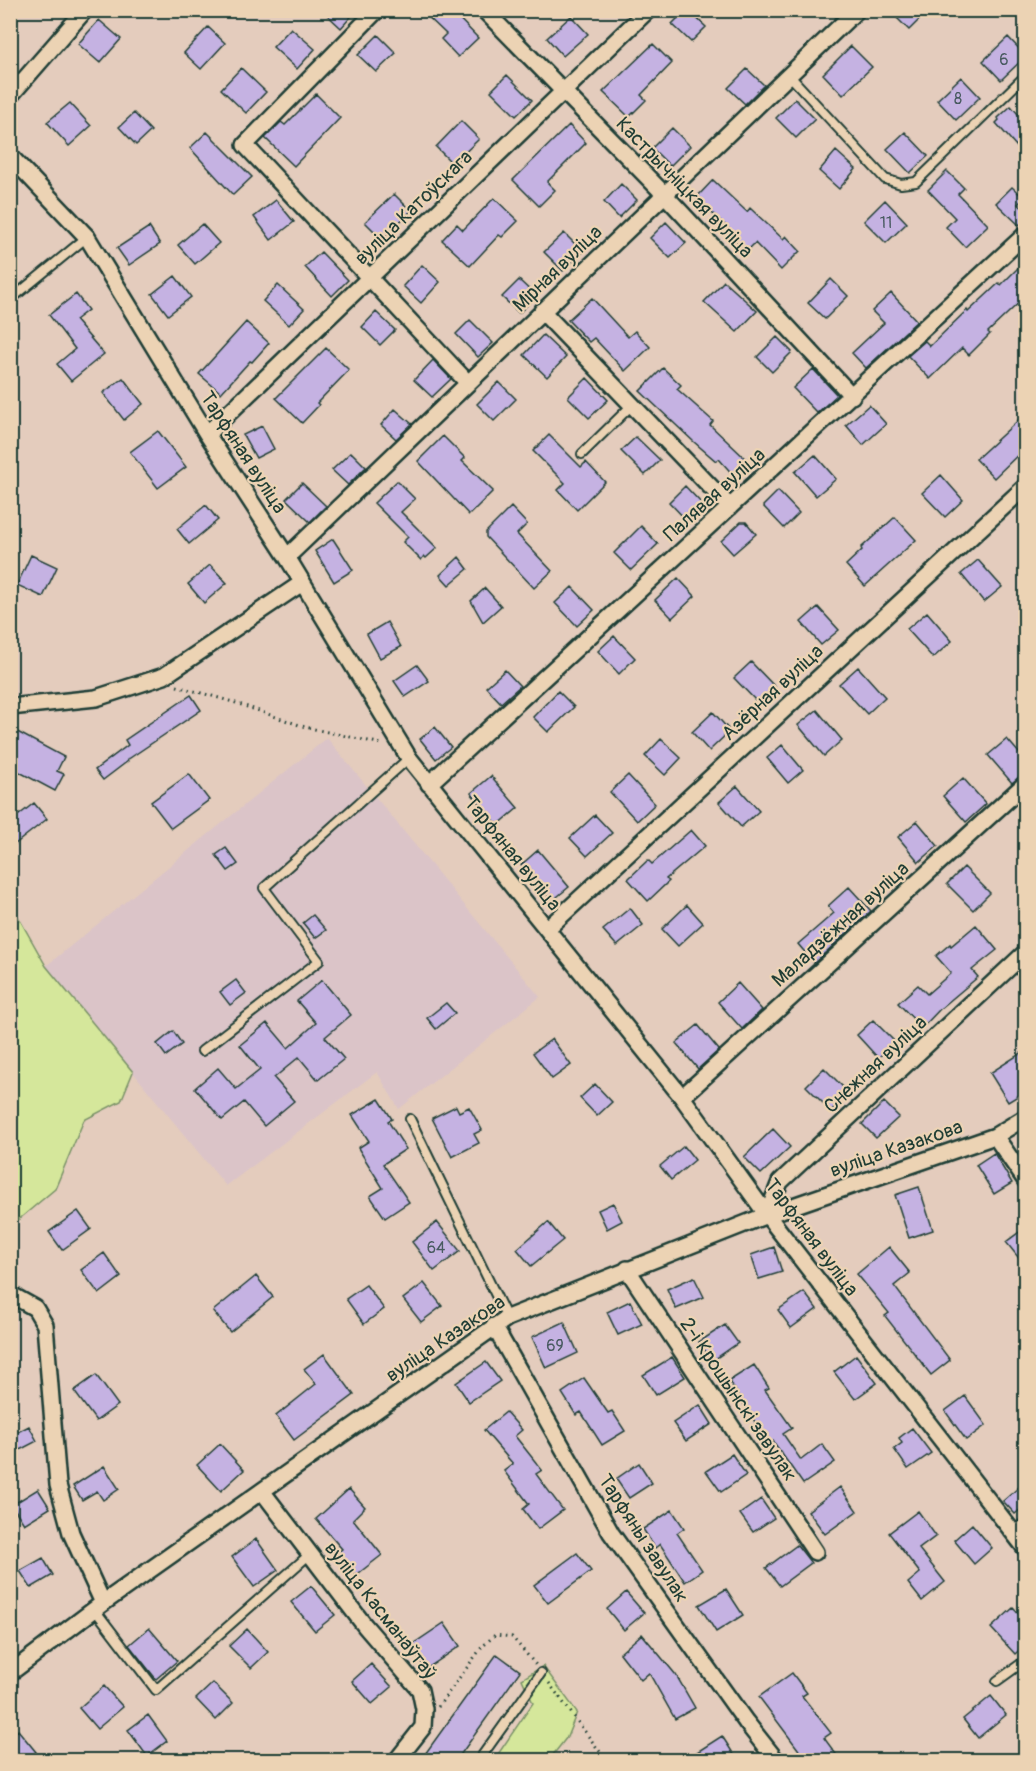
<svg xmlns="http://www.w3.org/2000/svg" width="1036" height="1771" font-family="Pangolin,sans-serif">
<rect width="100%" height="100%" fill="#e4ccbd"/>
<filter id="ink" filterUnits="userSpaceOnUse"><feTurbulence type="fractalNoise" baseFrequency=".0167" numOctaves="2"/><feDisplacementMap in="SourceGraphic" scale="12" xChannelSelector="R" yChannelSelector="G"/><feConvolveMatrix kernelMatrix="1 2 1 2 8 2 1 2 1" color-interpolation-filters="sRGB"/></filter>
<g filter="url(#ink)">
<path fill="#dbc4c8" d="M327 738 540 997 399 1109 377 1072 226 1186 46 966Z"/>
<path fill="#d5e79b" stroke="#7a9268" stroke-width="1.5" d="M11 904 46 966 133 1072 121 1101 84 1120 55 1189 11 1226Z
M543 1666 577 1712 567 1737 549 1760H494L533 1703 522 1679Z"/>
<path fill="#c5b2e2" stroke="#1f3d34" stroke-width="1.5" d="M322 10H357L341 28Z
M421 10H451L478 38 458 57 441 39 446 34Z
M686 10H688L706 27 691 42 672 24Z
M889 10H929L909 30Z
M571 16 588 34 563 56 547 38Z
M99 20 121 39 100 63 78 44Z
M208 27 225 43 201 69 184 53Z
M291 28 315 49 297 69 273 47Z
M378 35 396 53 376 72 358 55Z
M1008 37 1026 56 1001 80 983 61Z
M653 44 672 63 641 95 646 100 629 117 603 92Z
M851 46 872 67 843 95 823 74Z
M241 68 266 92 246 113 221 89Z
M747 69 764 85 745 104 728 88Z
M507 75 532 100 516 116 491 91Z
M961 77 980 97 956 120 937 100Z
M316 94 340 118 294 166 265 138 281 122 285 125Z
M795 99 815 119 796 138 776 118Z
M70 103 91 126 69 146 47 122Z
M1011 106 1026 123V140L1017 147 996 123 999 120 998 118Z
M134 113 151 131 136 145 119 127Z
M461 121 479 139 453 164 436 147Z
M569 125 586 143 547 182 555 190 539 206 513 180Z
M672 128 690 146 670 166 652 148Z
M207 132 252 177 233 195 190 148Z
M905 132 928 156 910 173 887 149Z
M836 151 856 169 839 189 819 171Z
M947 171 964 188 958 194 988 225 965 247 946 227 955 218 928 190Z
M713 180 747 212 750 208 783 239 786 236 800 251 781 270 755 243 747 251 727 233 730 230 696 198Z
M621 184 637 200 619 218 604 202Z
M1012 187 1024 198 1018 204 1026 211V218L1019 225 996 203Z
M394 194 411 211 382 239 365 222Z
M494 198 518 221 502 237 499 235 470 266 442 240 457 224 463 230Z
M276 200 294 222 271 240 254 217Z
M885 200 907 223 886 243 864 221Z
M666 222 686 243 670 258 650 238Z
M202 224 219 243 195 264 178 245Z
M149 227 160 244 129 265 117 248Z
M564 233 583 252 563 271 544 252Z
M321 252 348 280 332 296 305 267Z
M1026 260V296L988 332 990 334 969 355 962 348 930 379 908 356 925 341 930 346 967 310 968 312 999 283 1001 285Z
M422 265 440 282 421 303 403 286Z
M175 276 191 297 168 315 152 294Z
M831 279 848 296 825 319 808 303Z
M519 280 536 296 519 313 502 297Z
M724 281 757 311 737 332 704 302Z
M278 285 304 309 289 325 263 301Z
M891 293 917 321 866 368 852 353 884 323 872 311Z
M76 294 88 310 75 320 104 354 71 381 57 364 75 349 49 315Z
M592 298 628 337 635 331 650 347 625 371 594 338 589 342 568 320Z
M376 312 395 330 380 345 362 327Z
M470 320 493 343 478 357 456 334Z
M246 322 269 343 252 362 250 361 221 393 199 374Z
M543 335 566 357 547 377 524 355Z
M777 337 792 352 772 372 757 357Z
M326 348 349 370 317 403 319 405 302 423 276 398Z
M433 360 451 379 432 397 414 380Z
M663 368 681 385 677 389 713 421 710 425 749 462 735 477 719 459 716 461 694 442 640 391Z
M813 369 837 395 817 413 793 388Z
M123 378 143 404 124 420 103 393Z
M587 378 608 400 589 418 568 397Z
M499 382 516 399 494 421 477 404Z
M869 405 886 424 863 445 846 425Z
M395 409 412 424 396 439 381 425Z
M1026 413V447L994 478 976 459Z
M262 426 274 449 256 458 243 435Z
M158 431 186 467 158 488 130 452Z
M549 435 581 467 586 462 605 482 577 510 558 490 565 483 533 451Z
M443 436 465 458 462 461 493 491 469 515 418 461Z
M636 437 660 460 645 475 621 451Z
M351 452 366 467 348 485 332 470Z
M815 455 836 479 816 496 795 472Z
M941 475 963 500 945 517 922 493Z
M397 481 415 499 401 512 437 548 426 558 424 556 421 560 403 542 408 537 374 503Z
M302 483 326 506 310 522 286 499Z
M685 486 705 507 689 523 669 502Z
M778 491 799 513 784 528 763 506Z
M206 505 218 520 189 544 177 529Z
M511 507 527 524 517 534 552 571 534 588 486 537V532Z
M895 517 916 540 865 586 846 565 862 550 861 548Z
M741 522H746L756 534 733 554 721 541Z
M641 526 658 544 631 570 614 553Z
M333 539 353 570 334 582 315 551Z
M31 555 57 567 43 597 17 585Z
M459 557 468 569 449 585 440 575Z
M978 560 1002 587 984 602 961 574Z
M210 565 227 583 204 603 188 584Z
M678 578 695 596 672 618 655 600Z
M572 587 594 610 577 626 555 603Z
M485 588 501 606 483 622 471 601Z
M818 607 839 630 821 645 801 622Z
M927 612 952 641 933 658 907 629Z
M387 622 401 647 380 658 367 634Z
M614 636 635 658 619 674 598 651Z
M751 662 775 687 758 703 734 678Z
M417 665 429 681 405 697 394 681Z
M858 667 885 697 867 714 839 684Z
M505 670 520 686 501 703 486 687Z
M558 691 574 707 548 732 533 717Z
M191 695 201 710 127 760 128 761 103 780 95 770 128 745 125 740Z
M817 710 842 740 824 756 798 725Z
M713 712 730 731 709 751 692 732Z
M435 727 451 747 436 759 420 739Z
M10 728 64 757 57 771 64 774 55 791 10 767Z
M661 739 681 758 665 775 645 756Z
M1007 739 1026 761V773L1012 783 988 755Z
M782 745 803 770 788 783 767 758Z
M189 774 209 800 171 828 151 802Z
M628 775 655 804 637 821 610 792Z
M491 776 518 808 498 825 471 793Z
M963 778 986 804 966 822 943 796Z
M737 786 759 811 741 827 719 802Z
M34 803 47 819 10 848V805L19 815Z
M595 815 612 833 587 856 570 838Z
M917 821 938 846 919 862 898 837Z
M691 830 705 846 666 879 669 881 648 901 628 879 648 860 652 864Z
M226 848 238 864 228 871 216 855Z
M538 850 569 887 552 901 521 865Z
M964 867 990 893 973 910 947 884Z
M849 887 871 911 814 963 798 944 834 913 828 906Z
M687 905 703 923 678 946 662 929Z
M630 908 643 925 617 946 603 930Z
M313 915 326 930 315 938 303 923Z
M976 925 997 950 972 970 978 977 940 1009 922 1028 898 1003 918 985 927 994 951 973 936 956 950 944 951 946Z
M236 980 246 993 230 1005 220 992Z
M322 980 351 1015 325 1037 344 1059 318 1080 299 1057 274 1078 294 1101 264 1126 244 1102 222 1120 195 1088 218 1068 236 1089 260 1070 240 1045 267 1023 288 1048 316 1023 297 1001Z
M738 983 762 1010 742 1029 718 1002Z
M446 1003 455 1013 436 1029 427 1018Z
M873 1020 895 1042 878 1058 857 1035Z
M698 1025 719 1050 698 1069 676 1043Z
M173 1031 182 1044 166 1056 157 1044Z
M552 1039 571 1065 552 1079 533 1053Z
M1026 1050V1091L1008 1102 990 1073Z
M824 1068 849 1093 831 1111 806 1086Z
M595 1084 612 1102 597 1116 580 1098Z
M379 1099 392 1119 388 1121 406 1149 383 1164 409 1202 385 1218 370 1196 383 1188 358 1148 369 1141 352 1115Z
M884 1102 899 1117 876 1138 862 1124Z
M456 1106 459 1112 469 1107 482 1130 474 1134 479 1143 452 1157 432 1118Z
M773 1129 790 1147 761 1174 744 1157Z
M684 1146 695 1160 671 1180 660 1166Z
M994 1153 1012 1183 994 1194 976 1165Z
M919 1187 933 1230 909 1238 895 1195Z
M613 1203 622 1221 607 1229 598 1210Z
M78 1211 91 1229 62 1250 49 1232Z
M437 1222 460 1251 434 1271 412 1242Z
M548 1222 563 1240 531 1266 517 1249Z
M1026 1227V1267L1006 1242Z
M774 1247 782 1272 759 1279 751 1255Z
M889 1247 910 1273 894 1286 950 1360 931 1375 885 1316 889 1313 857 1274Z
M104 1253 121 1277 99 1294 81 1270Z
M256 1276 273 1297 230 1332 213 1311Z
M694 1277 704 1297 676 1309 667 1289Z
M424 1283 442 1306 421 1322 403 1299Z
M366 1285 384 1309 364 1324 346 1299Z
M804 1292 817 1309 791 1328 778 1310Z
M630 1301 642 1324 618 1335 607 1312Z
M564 1322 578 1353 546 1368 532 1337Z
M725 1325 738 1343 712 1361 699 1342Z
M324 1354 354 1395 294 1440 276 1416 316 1384 304 1369Z
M856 1355 877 1383 855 1399 834 1372Z
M672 1357 685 1377 656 1395 643 1375Z
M486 1362 500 1381 469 1402 456 1383Z
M754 1365 769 1388 765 1390 792 1428 783 1434 801 1460 822 1444 835 1462 803 1484 773 1441 769 1444 729 1381Z
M96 1375 118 1405 96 1421 74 1391Z
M584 1378 608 1413 612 1411 625 1431 602 1445 581 1412 576 1415 562 1393Z
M965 1396 986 1425 966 1440 945 1411Z
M700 1405 712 1424 686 1441 673 1423Z
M506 1412 522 1430 515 1436 542 1470 536 1474 563 1510 538 1529 523 1509 529 1504 504 1471 513 1464 484 1430Z
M29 1426 37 1441 10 1455V1436Z
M912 1428 931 1453 908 1469 894 1449 902 1443 899 1438Z
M220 1444 244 1470 221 1491 197 1465Z
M732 1454 746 1475 721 1492 706 1471Z
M639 1463 652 1483 629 1498 616 1479Z
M104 1466 119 1489 103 1500 97 1491 82 1500 73 1486Z
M1026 1481V1505L1015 1514 1003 1501Z
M840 1487 857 1511 825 1534 808 1511Z
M38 1489 50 1508 24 1524 12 1505Z
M349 1489 365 1507 353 1519 382 1555 355 1576 337 1553 342 1549 316 1519Z
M761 1499 774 1518 753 1532 740 1514Z
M672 1510 684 1528 677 1533 702 1570 685 1582 660 1544 655 1548 643 1529Z
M918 1511 936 1536 919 1549 945 1582 922 1601 908 1583 920 1573 889 1533Z
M972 1524 992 1548 974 1564 954 1540Z
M256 1539 278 1570 254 1587 232 1557Z
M797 1545 811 1563 780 1586 766 1568Z
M577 1553 591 1571 548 1603 534 1585Z
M43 1558 53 1575 31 1588 20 1571Z
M311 1586 335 1615 315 1631 291 1602Z
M726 1589 743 1615 716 1632 699 1605Z
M626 1592 644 1613 624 1630 607 1609Z
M1013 1608 1026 1622V1644L1015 1654 991 1628Z
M444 1623 460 1646 426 1669 410 1646Z
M149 1628 177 1661 156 1679 129 1645Z
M247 1629 268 1652 251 1668 229 1646Z
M642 1634 676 1675 695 1708 675 1719 649 1673 641 1680 620 1653Z
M497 1654 520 1671 456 1761H420Z
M371 1664 392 1687 372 1704 352 1681Z
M792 1673 807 1693 802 1696 831 1733 824 1738 841 1761H807L759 1697Z
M213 1683 233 1703 216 1720 196 1699Z
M104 1686 123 1707 97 1729 79 1708Z
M991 1696 1006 1715 978 1738 963 1719Z
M148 1715 167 1741 147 1756 128 1730Z
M18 1730 36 1752 26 1761H10V1737Z
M722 1736 738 1761H702L697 1752Z"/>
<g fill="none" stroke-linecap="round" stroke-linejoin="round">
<defs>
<path id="service" d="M789 75 885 179 901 184 916 182 1026 75
M10 300 87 237
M582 454 632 405
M202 1051 319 961 264 888 409 758
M410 1119 507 1318
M1012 1533 1026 1521
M95 1610 156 1690 310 1554
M997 1681 1026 1660
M479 1760 541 1673"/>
<path id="minor" d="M377 10 245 145 468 383
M484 10 664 194 852 396
M10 96 85 10
M10 156 87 237 207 434 287 557 409 758 682 1097 767 1215 1026 1549
M542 311 730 507
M207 434 648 10
M287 557 857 10
M10 707 96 698 164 676 302 583
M429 784 1026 234
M548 928 1026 486
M682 1097 1026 783
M995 1136 1026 1181
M767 1215 780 1182 1026 952
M627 1269 815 1552
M10 1294 35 1308 45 1325 58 1485 71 1533 103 1603
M494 1326 611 1533 746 1722 776 1760
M262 1491 365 1626 420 1690 424 1709 423 1727 397 1760
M10 1673 103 1603 507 1318 767 1215 995 1136 1026 1117"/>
</defs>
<use href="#service" stroke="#1f3d34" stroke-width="12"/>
<use href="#minor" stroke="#1f3d34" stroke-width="20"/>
<path stroke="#1f3d34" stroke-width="3" stroke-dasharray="1.5 4.5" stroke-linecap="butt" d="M177 686 233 702 305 727 382 744
M549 1683 606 1760
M438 1707 482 1647 495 1635 512 1637 536 1665"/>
<use href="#service" stroke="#ecd3b4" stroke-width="8"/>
<use href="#minor" stroke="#ecd3b4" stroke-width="15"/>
</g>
</g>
<g text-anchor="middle" stroke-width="4.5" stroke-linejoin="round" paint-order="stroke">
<g font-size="16" fill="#485a60">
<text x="1004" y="65">6</text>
<text x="958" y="104">8</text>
<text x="886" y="228">11</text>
<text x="436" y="1253">64</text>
<text x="555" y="1351">69</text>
</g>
<g font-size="20" fill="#1f3d34" stroke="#ecd3b4">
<text transform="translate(685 187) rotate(46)" y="7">Кастрычніцкая вуліца</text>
<text transform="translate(413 207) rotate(-44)" y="7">вуліца Катоўскага</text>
<text transform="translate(557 268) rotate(-44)" y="7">Мірная вуліца</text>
<text transform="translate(244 452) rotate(57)" y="7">Тарфяная вуліца</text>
<text transform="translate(714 494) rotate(-42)" y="7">Палявая вуліца</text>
<text transform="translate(772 692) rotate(-43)" y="7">Азёрная вуліца</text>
<text transform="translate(513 853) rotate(51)" y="7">Тарфяная вуліца</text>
<text transform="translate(840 924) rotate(-42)" y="7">Маладзёжная вуліца</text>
<text transform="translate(875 1064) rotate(-43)" y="7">Снежная вуліца</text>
<text transform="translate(896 1148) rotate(-19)" y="7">вуліца Казакова</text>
<text transform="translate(812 1237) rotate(53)" y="7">Тарфяная вуліца</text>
<text transform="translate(445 1338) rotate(-34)" y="7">вуліца Казакова</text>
<text transform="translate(739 1399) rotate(56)" y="7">2-і Крошынскі завулак</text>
<text transform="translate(644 1538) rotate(57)" y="7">Тарфяны завулак</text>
<text transform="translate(381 1610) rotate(52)" y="7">вуліца Касманаўтаў</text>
</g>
</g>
<rect width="1036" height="1771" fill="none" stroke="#ecd3b4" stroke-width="36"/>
<rect x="18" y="18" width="1000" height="1735" fill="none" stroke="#1f3d34" stroke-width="2" filter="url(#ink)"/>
</svg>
